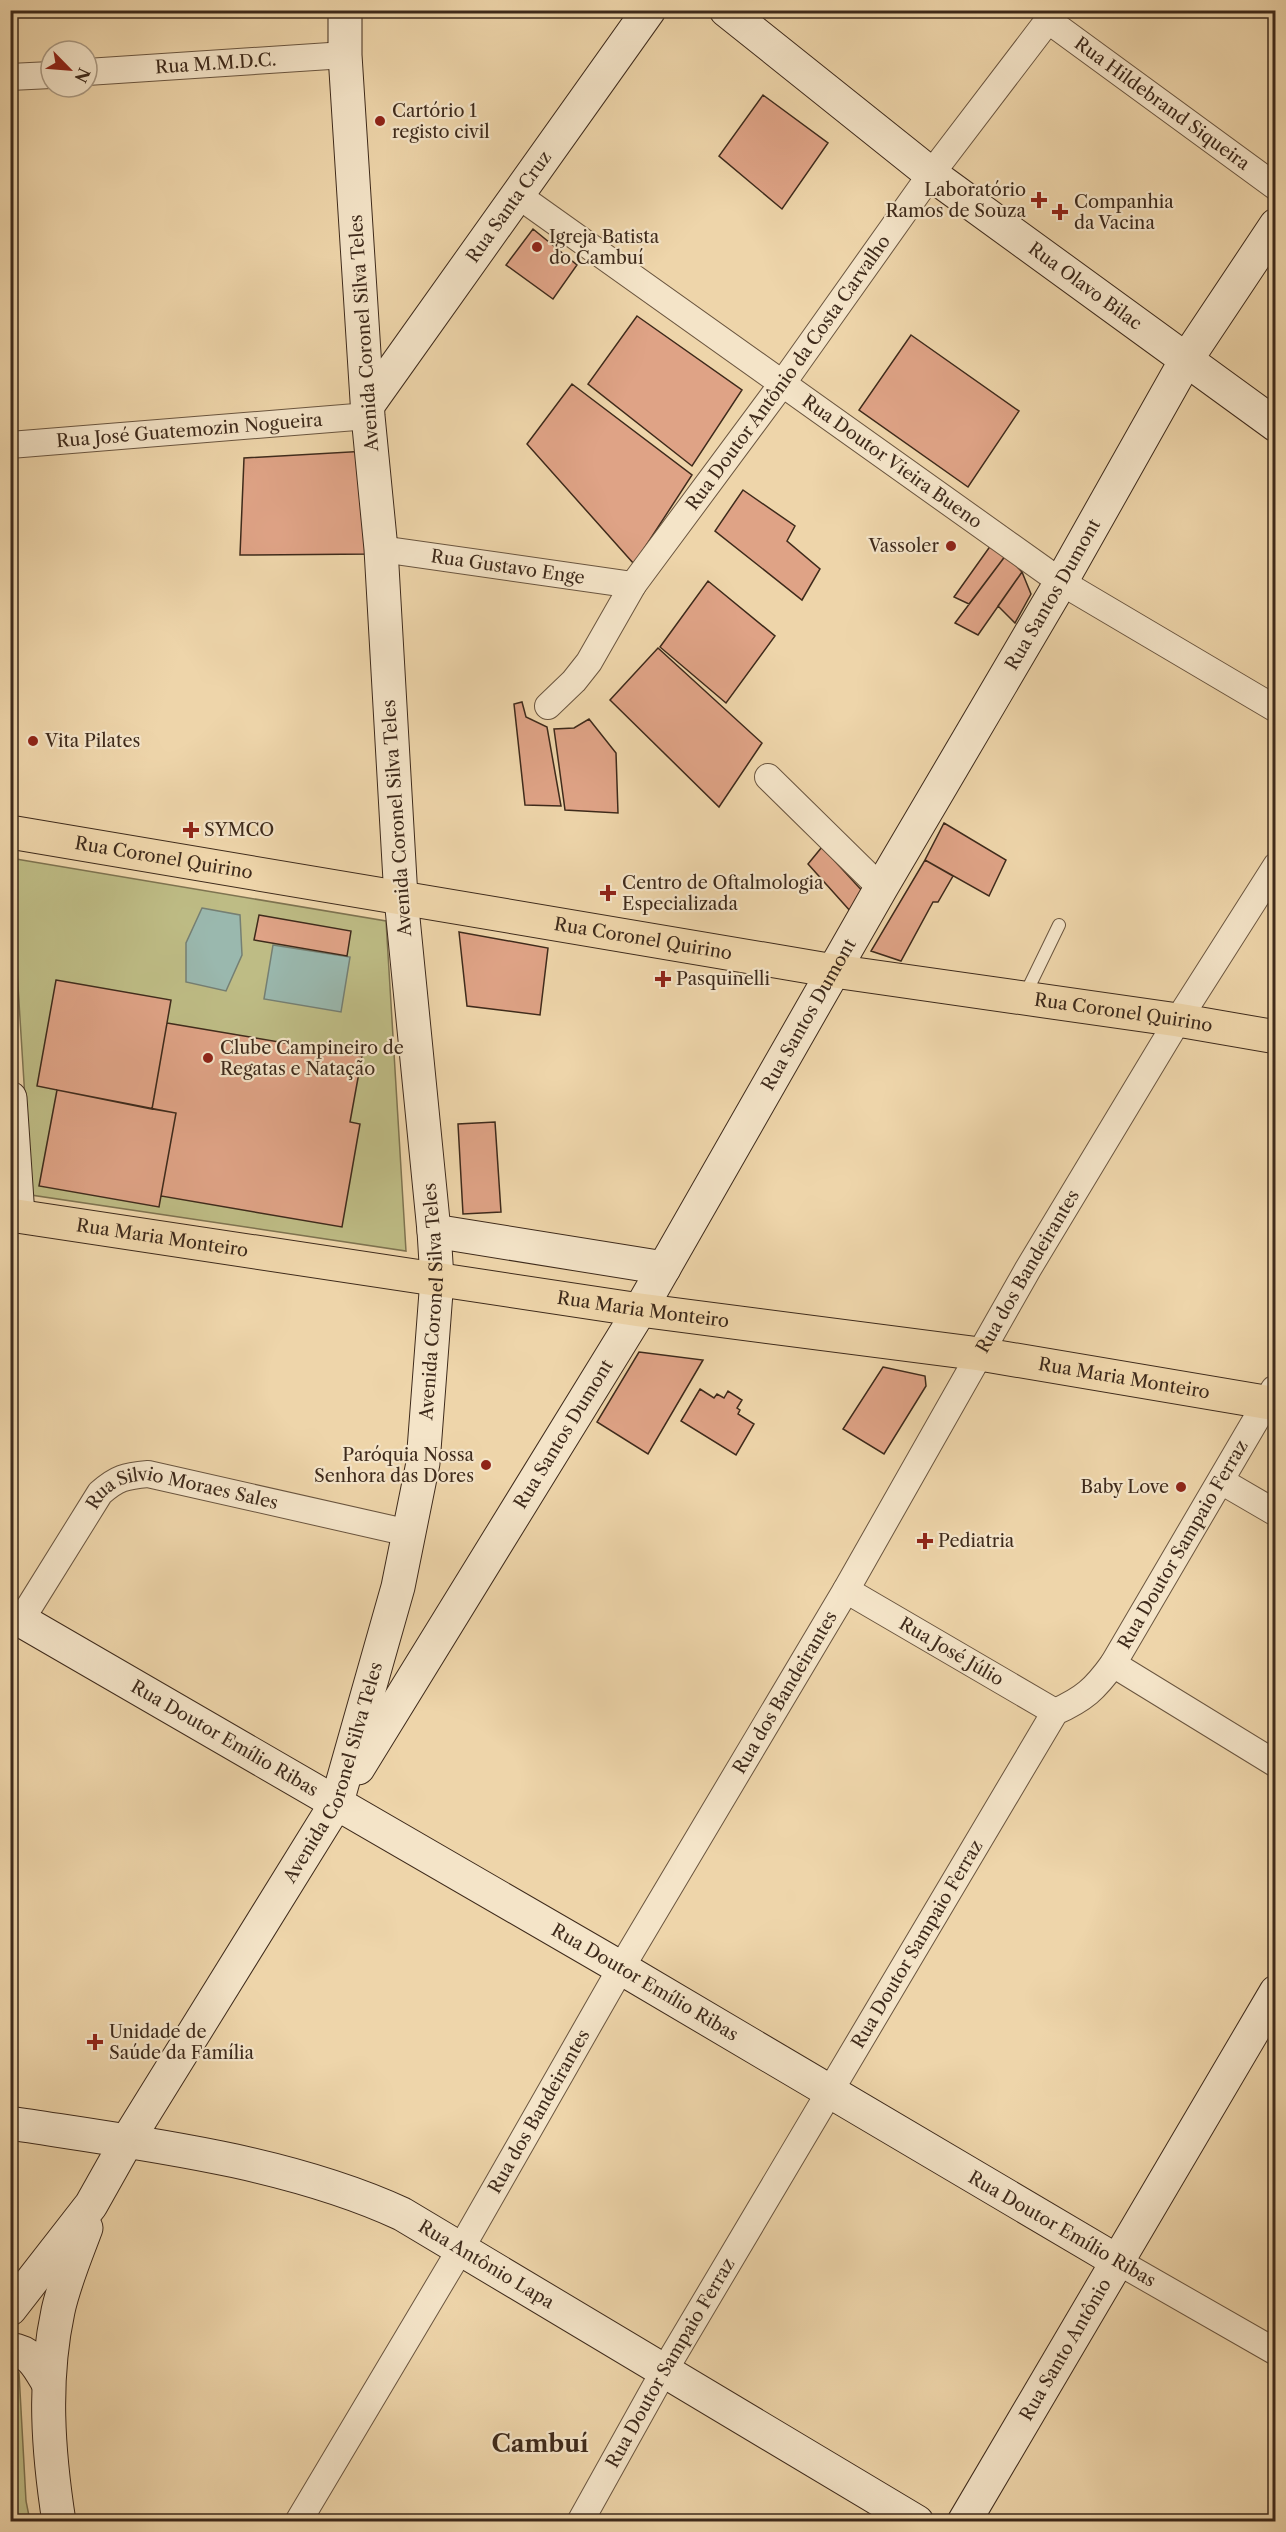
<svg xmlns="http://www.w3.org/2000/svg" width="1286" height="2532" font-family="'Libre Caslon Text',serif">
<rect width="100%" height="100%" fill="#eed5aa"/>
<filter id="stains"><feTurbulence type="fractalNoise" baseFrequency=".00333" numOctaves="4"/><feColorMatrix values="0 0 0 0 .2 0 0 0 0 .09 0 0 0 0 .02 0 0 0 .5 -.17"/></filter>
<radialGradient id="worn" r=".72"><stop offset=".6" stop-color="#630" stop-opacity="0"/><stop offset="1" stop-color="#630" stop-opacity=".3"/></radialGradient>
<path fill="#bebc85" stroke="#7e7350" stroke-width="1.5" d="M10 858 386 921 406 1251 31 1195Z
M11 2367 19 2373 26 2501 30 2521H11Z"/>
<path fill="#9ab8ae" stroke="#757f73" stroke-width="1.5" d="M202 908 240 915 242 955 226 991 186 982V943Z
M273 945 350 957 341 1012 264 999Z"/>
<path fill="#dfa386" stroke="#3e2a1b" stroke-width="1.5" d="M763 95 828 143 782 209 719 156Z
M533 229 577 265 553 299 506 265Z
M637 316 742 390 692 466 588 384Z
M911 335 1019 411 968 487 859 410Z
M572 384 692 475 634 564 527 444Z
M367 451 371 554 240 555 244 458Z
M743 490 795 526 787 541 820 569 802 600 715 531Z
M991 545 1006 555 969 604 954 597Z
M1006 555 1022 572 978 635 955 623Z
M1022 572 1031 594 1015 623 998 606Z
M708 581 775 636 726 703 660 647Z
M658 648 762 743 719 807 610 700Z
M522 702 526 717 547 727 561 806 525 805 514 704Z
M589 719 616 753 618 813 565 810 554 729 574 728Z
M944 823 1006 860 989 896 925 860Z
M822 847 865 894 852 913 808 864Z
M925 860 953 876 938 902H933L901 961 871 951Z
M259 915 351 931 347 956 254 940Z
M459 932 548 948 540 1015 467 1006Z
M56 980 171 1000 152 1109 37 1086Z
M167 1023 362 1056 350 1122 360 1124 342 1227 161 1196 176 1113 152 1109Z
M57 1090 176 1113 159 1207 39 1186Z
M495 1122 501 1212 463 1214 458 1124Z
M639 1352 703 1360 648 1454 597 1422Z
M883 1367 925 1376 926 1386 884 1454 843 1429Z
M700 1389 714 1398 717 1394 724 1398 728 1391 742 1400 737 1408 740 1410 738 1414 754 1424 736 1455 681 1421Z"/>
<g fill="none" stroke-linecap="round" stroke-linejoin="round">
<defs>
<path id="lane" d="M1024 997 1059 925"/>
<g id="street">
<path id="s1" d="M1049 21 1276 187"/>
<path id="s2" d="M87 72 345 55"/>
<path d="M10 77 51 75"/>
<path id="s3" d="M519 196 1061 582 1276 709"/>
<path id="s4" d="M10 445 368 416"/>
<path id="s5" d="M381 549 633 585"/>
<path id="s6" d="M548 706 574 681 589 662 633 585 782 384 931 174 1056 10"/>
<path d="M768 777 881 888"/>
<path d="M1221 1481 1276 1513"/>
<path id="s7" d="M846 1590 1055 1712"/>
<path id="s8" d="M21 1620 100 1493C117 1478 125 1476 148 1474L409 1533"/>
<path d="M1113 1664 1276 1764"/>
<path d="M1117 2261 1276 2352"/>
<path id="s9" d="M298 2522 460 2250 621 1968 846 1590 1028 1269 1178 1020 1276 866"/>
<path id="s10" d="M580 2522 664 2371 1055 1712C1084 1699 1095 1689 1113 1664L1274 1389"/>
</g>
<g id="secondary">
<path id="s11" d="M726 10 931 174 1276 425"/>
<path id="s12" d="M368 405 649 10"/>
<path d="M10 1098 18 1216"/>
<path d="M434 1231 664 1268"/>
<path id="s13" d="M10 1614 621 1968 1117 2261"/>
<path id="s14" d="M358 1768 640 1310 881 888 1061 582 1186 360 1276 225"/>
<path id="s15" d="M10 2123C138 2143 285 2160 402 2214L917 2522"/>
<path id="s16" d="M10 2309 91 2205 127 2141 337 1802 398 1587 423 1463 437 1279 434 1231 401 898 381 549 368 416 345 55V10"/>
<path d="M10 2349C32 2352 38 2366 48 2383"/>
<path d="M59 2522C48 2451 43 2381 58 2311 64 2283 76 2255 86 2228"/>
<path id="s17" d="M964 2522 1276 1992"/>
</g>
<g id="primary">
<path id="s18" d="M10 832 834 971 1178 1020 1276 1037"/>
<path id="s19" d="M10 1215 640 1310 980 1354 1276 1404"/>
</g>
</defs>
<use href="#lane" stroke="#6a553f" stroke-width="14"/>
<use href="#street" stroke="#6a553f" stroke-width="28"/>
<use href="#secondary" stroke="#3e2a1b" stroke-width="35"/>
<use href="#primary" stroke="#3e2a1b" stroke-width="35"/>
<use href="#lane" stroke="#f4e4c8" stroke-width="12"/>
<use href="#street" stroke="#f4e4c8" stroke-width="26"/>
<use href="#secondary" stroke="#f4e4c8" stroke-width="33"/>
<use href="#primary" stroke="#eed5aa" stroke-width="33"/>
</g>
<g fill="#8f2418" stroke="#f4e4c8" stroke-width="2">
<circle cx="380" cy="121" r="6"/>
<path d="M1036 191h6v6h6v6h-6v6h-6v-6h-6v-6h6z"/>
<path d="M1057 203h6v6h6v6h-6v6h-6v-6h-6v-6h6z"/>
<circle cx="537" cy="247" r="6"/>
<circle cx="951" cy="546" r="6"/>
<circle cx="33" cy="741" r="6"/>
<path d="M188 821h6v6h6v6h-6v6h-6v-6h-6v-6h6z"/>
<path d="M605 884h6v6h6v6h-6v6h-6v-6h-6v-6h6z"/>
<path d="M660 970h6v6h6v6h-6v6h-6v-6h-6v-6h6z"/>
<circle cx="208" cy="1058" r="6"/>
<circle cx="486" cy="1465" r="6"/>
<circle cx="1181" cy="1487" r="6"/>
<path d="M922 1532h6v6h6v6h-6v6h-6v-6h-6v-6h6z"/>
<path d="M92 2033h6v6h6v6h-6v6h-6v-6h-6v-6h6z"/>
</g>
<g text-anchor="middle" stroke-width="4.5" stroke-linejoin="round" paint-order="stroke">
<g font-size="18" fill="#3e2a1b" stroke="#f4e4c8">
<text dy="6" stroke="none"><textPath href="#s2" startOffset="129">Rua M.M.D.C.</textPath></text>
<text dy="6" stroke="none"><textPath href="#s1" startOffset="140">Rua Hildebrand Siqueira</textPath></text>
<text dy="6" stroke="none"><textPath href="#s12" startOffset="243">Rua Santa Cruz</textPath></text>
<text dy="6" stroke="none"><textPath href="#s11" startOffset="453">Rua Olavo Bilac</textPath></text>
<text transform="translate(364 333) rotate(-94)" y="6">Avenida Coronel Silva Teles</text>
<text dy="6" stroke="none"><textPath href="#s6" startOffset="412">Rua Doutor Antônio da Costa Carvalho</textPath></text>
<text dy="6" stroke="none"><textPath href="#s4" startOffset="180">Rua José Guatemozin Nogueira</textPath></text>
<text dy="6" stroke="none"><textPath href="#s3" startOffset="458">Rua Doutor Vieira Bueno</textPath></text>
<text dy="6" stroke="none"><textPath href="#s5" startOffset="128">Rua Gustavo Enge</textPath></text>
<text dy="6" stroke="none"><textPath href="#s14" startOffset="1364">Rua Santos Dumont</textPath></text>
<text transform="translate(397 818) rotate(-94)" y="6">Avenida Coronel Silva Teles</text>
<text dy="6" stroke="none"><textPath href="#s18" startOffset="156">Rua Coronel Quirino</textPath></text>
<text dy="6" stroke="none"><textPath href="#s18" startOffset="642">Rua Coronel Quirino</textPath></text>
<text dy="6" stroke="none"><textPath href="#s18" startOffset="1128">Rua Coronel Quirino</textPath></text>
<text dy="6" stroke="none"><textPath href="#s14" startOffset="878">Rua Santos Dumont</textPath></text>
<text dy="6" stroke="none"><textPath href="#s19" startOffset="154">Rua Maria Monteiro</textPath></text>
<text dy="6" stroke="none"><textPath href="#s9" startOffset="1448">Rua dos Bandeirantes</textPath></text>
<text dy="6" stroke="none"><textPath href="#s16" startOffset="1116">Avenida Coronel Silva Teles</textPath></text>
<text dy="6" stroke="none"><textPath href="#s19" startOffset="640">Rua Maria Monteiro</textPath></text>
<text dy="6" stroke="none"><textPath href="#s19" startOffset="1126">Rua Maria Monteiro</textPath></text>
<text dy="6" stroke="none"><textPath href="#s14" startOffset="392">Rua Santos Dumont</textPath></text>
<text dy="6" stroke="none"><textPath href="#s8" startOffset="234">Rua Silvio Moraes Sales</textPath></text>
<text dy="6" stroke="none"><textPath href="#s10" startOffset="1154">Rua Doutor Sampaio Ferraz</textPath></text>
<text dy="6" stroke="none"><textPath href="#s7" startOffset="122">Rua José Júlio</textPath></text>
<text dy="6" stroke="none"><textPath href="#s9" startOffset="962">Rua dos Bandeirantes</textPath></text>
<text dy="6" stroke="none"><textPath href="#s13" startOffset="248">Rua Doutor Emílio Ribas</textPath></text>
<text dy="6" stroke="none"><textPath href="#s16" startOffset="630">Avenida Coronel Silva Teles</textPath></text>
<text dy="6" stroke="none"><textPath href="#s10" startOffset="669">Rua Doutor Sampaio Ferraz</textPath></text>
<text dy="6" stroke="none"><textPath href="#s13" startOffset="734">Rua Doutor Emílio Ribas</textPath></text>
<text dy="6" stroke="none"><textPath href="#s9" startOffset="476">Rua dos Bandeirantes</textPath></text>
<text transform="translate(1062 2229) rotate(30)" y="6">Rua Doutor Emílio Ribas</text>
<text dy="6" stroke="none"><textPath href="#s15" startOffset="502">Rua Antônio Lapa</textPath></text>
<text dy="6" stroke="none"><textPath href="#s17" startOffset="200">Rua Santo Antônio</textPath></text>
<text dy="6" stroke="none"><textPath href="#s10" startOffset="183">Rua Doutor Sampaio Ferraz</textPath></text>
</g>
<g font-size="18" fill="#3e2a1b" stroke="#f4e4c8" text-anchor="start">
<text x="392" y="117">Cartório 1<tspan x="392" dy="21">registo civil</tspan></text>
<text x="1026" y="196" text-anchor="end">Laboratório<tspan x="1026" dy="21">Ramos de Souza</tspan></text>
<text x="1074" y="208">Companhia<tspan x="1074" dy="21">da Vacina</tspan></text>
<text x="549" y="243">Igreja Batista<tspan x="549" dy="21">do Cambuí</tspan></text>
<text x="939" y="552" text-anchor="end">Vassoler</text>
<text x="45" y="747">Vita Pilates</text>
<text x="204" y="836">SYMCO</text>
<text x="622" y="889">Centro de Oftalmologia<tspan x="622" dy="21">Especializada</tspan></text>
<text x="676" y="985">Pasquinelli</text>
<text x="220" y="1054">Clube Campineiro de<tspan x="220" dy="21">Regatas e Natação</tspan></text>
<text x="474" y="1461" text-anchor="end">Paróquia Nossa<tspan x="474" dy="21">Senhora das Dores</tspan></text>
<text x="1169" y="1493" text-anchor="end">Baby Love</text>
<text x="938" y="1547">Pediatria</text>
<text x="109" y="2038">Unidade de<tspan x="109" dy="21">Saúde da Família</tspan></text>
</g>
<g font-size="24" font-weight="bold" fill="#3e2a1b" stroke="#f4e4c8">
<text x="540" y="2452">Cambuí</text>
</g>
</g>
<rect width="1286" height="2532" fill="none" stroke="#eed5aa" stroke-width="36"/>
<rect x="12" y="12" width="1262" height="2508" fill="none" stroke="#3e2a1b" stroke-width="3"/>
<rect x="18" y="18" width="1250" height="2496" fill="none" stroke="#3e2a1b" stroke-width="1.5"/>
<g transform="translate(69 69) rotate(115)"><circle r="28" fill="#f4e4c8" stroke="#ab9a83" stroke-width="1.5"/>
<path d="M0-4.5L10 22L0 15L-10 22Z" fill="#8f2418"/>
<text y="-9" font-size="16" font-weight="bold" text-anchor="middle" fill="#3e2a1b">N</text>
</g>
<rect width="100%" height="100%" filter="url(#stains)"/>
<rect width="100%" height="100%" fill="url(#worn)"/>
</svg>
